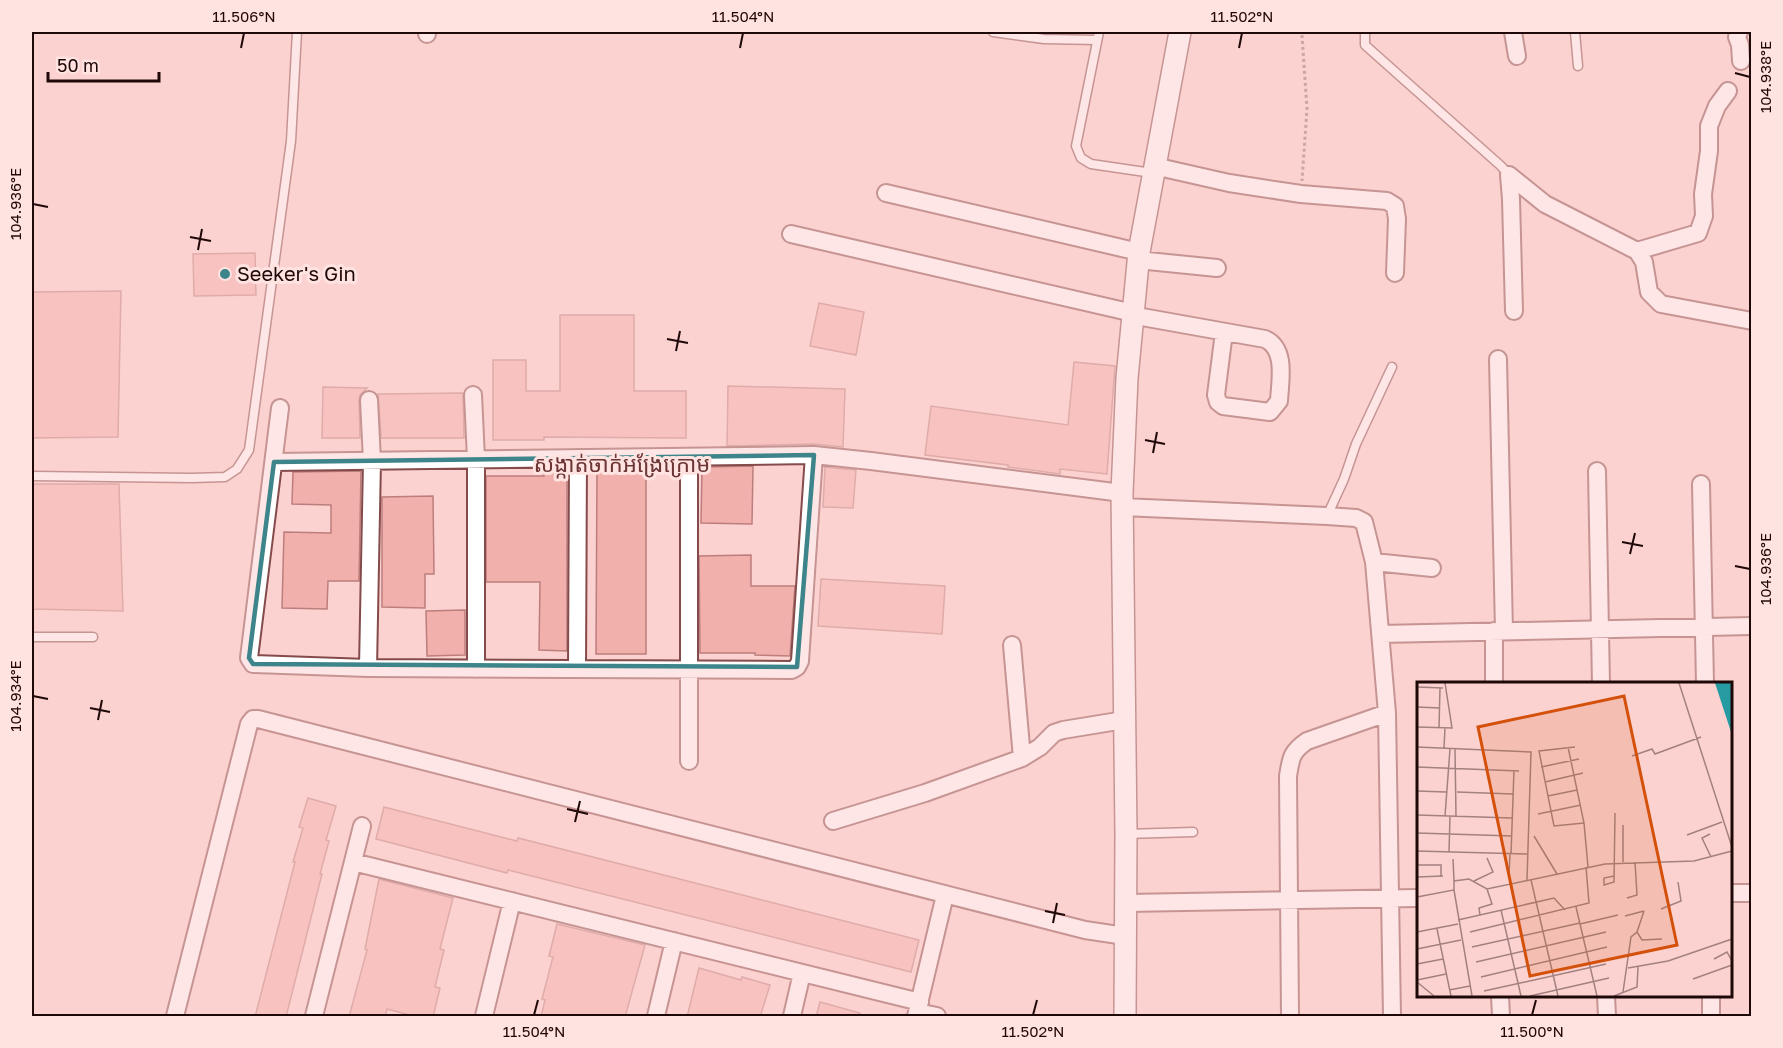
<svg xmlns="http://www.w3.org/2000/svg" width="1783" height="1048" font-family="'Golos Text','Noto Sans Khmer',sans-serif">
<rect width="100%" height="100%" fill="#fbd2d0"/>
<path fill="#f2b0ad" stroke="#bc7e7c" stroke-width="1.5" d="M255 253 256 295 194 296 193 254Z
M121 291 118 437 32 438V292Z
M819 303 864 312 856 355 810 346Z
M560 315H634V391H686V438L544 437V440H493V360H526V391H560Z
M1074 362 1115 366 1107 474 1060 469V474L1008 467V465L925 455 931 406 1068 425Z
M728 386 845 389 843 447 814 444 727 446Z
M323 387 367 388 360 395 359 400 360 438H322Z
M463 393 464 438H381L378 394Z
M753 466 752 524 701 523 702 467Z
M825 467 856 470 853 508 823 507Z
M597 468H646V654H596Z
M544 469H567V651L539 650 540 582H486V476H544Z
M361 471 359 581H328L327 609 282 608 284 532 331 533V505L292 504 293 472Z
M32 484H119L123 611 32 609Z
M433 496 434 574H425V608L382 607V497Z
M751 555V586H795L790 656 755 655V653H700L699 556Z
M821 579 945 586 942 634 818 626Z
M465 610V655L427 656 426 611Z
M308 798 336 806 326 840 329 841 320 874H322L286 1017H255L295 862H293L303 828 299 827Z
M384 807 517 841 518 838 919 940 911 972 508 870 507 873 376 839Z
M379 879 453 898 440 949 444 950 435 987 440 988 433 1017H417L387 1009 385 1017H349L367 950 365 949Z
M557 924 645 945 625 1017H541L545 1000 542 999 553 957 549 956Z
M699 968 741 980 742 977 770 985 760 1017H687Z
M820 1002 860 1013V1017H816Z"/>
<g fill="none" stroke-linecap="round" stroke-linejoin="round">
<defs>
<path id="service" d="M993 32 1044 39 1097 40
M1099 32 1076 146 1081 158 1091 164 1152 173
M1365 32V45L1501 166 1509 175
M1575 32 1578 66
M32 476 192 478 225 477 237 469 249 450 291 141 297 32
M1327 516 1344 479 1356 444 1392 367
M32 637H93
M1126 834 1193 832"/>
<path id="minor" d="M427 32V34
M1513 32 1517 56
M1739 32 1737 37 1740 45 1741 61
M1154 166 1229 183 1301 194 1387 201 1395 206 1397 219 1395 273
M1509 175 1545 204 1637 251 1644 262 1649 292 1661 304 1752 321
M1509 175 1511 199 1514 311
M886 193 1139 252
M791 234 1133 313 1142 317 1265 339C1287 349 1280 381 1279 401L1270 412 1223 406 1218 402 1216 395 1224 332
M1637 251 1698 233 1704 216 1703 194 1709 151V126L1717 106 1728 91
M1138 260 1217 268
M1498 359 1504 631
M473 395 476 459V669
M280 408 249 658 253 664 368 668 792 670 797 667 800 661 814 455
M689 457V761
M274 462 814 455 871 461 1122 493
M1597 471 1601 684
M1701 484 1705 684
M1122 507 1327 516 1356 518 1364 522 1374 562 1387 713 1392 1016
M1374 562 1432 568
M1494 631V684
M1381 634 1752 626
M1012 645 1022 758
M368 668 372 461 369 400
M577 669 578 458
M833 821 925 793 1022 758 1040 747 1054 733 1063 730 1124 720
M353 862 920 1002
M1730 893H1752
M1126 903 1418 898
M1500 996 1501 1016
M1606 996 1607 1016
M1711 996V1016
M917 1012 937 1016
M175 1016 249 724 253 719H258L1046 920 1085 930 1125 936
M314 1016 362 826
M484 1016 512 901
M656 1016 674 941
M792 1016 802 973
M916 1016 945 895
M1290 1016 1288 776C1291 758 1291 752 1307 741L1387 713"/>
<path id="tertiary" d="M1125 1016 1126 834 1122 493 1127 378 1139 252 1180 32"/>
</defs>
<use href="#service" stroke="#844b4a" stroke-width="11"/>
<use href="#minor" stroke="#844b4a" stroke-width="20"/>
<use href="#tertiary" stroke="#844b4a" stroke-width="24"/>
<path stroke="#927271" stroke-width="3" stroke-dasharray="3 3" stroke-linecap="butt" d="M1302 35 1307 109 1302 181"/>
<use href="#service" stroke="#fff" stroke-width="8"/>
<use href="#minor" stroke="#fff" stroke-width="16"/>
<use href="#tertiary" stroke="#fff" stroke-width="21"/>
</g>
<path d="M0 0H1783V1048H0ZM814 455 797 667 253 664 249 658 274 462Z" fill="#fbd2d0" fill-opacity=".55" fill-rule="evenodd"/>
<path fill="none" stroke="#3d858a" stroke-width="4.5" stroke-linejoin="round" d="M814 455 797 667 253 664 249 658 274 462Z"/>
<path fill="none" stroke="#1e0808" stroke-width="2" d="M241 48 244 33M740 48 743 33M1239 48 1242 33M1735 73 1750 77M33 204 48 207M190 237 211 241M198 250 202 229M667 339 688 343M676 351 680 331M1145 440 1165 444M1153 453 1157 432M1622 542 1643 546M1630 554 1635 533M1735 566 1750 569M33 696 48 699M90 708 110 712M98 720 102 700M567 809 588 814M575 822 580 801M1045 911 1065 915M1053 923 1057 903M534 1015 538 1000M1033 1015 1037 1000M1532 1015 1536 1000"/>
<circle fill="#3d858a" stroke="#ffe3e1" stroke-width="2" cx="225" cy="274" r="6"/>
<g text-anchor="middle" stroke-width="6" stroke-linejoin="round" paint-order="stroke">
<g font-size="20" fill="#1e0808" stroke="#ffe3e1" text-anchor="start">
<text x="237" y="281">Seeker's Gin</text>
</g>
<g font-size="22" fill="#6d3636" stroke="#ffe3e1">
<text x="622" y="472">សង្កាត់ចាក់អង្រែក្រោម</text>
</g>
</g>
<g transform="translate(1417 682)">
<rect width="315" height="315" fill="#fbd2d0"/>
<path d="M298 1H315V53Z" fill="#269ba2"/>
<path fill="none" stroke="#a38180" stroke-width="1.5" d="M262 1 315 165M0 5 26 6M0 25 23 26M0 45 35 46 28 1M22 46 23 6M0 65 114 70 110 198M151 65 167 141 171 185M158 65 122 69 137 144 167 141M27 66 28 46M38 67 39 134M215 74 235 67 238 72 284 55M0 85 102 89M124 85 162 77M128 100 166 91M0 109 29 110M40 110 96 112M131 114 160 108M121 132 164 123M0 133 95 136M28 134 33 67M0 151 95 154M293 152 285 156 294 175M270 153 305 140M117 154 140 192M0 169 110 172M32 170 33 134M94 172 97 88M36 177 37 199M206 180V143M0 183H24V194M92 194 93 172M197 194 187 196V203L197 200 198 131M0 195 26 194M114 198 141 314M57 199 76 190 70 176M37 208 55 314M0 215 37 208V199L52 197 70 207 188 182 277 179 315 169M210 216 220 213 218 180M159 225 180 314M244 227 264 219 261 200M84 228 104 314M63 233 62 226 75 222 70 207M208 234 227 229M41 238 137 216 148 228M163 242 201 233M20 247 34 314M0 250 41 242M53 250 172 221 169 185M220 250 225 258 245 257M55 265 163 241M0 267 44 258M297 277 310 270 315 279M59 280 189 250M0 282 26 277M211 286 251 279 315 257M64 295 190 265M276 297 315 283M0 298 29 292M0 300 17 314M32 308 53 304M67 309 189 282M206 310 214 255 220 250 227 229M113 314 192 296M197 314 220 305 221 285"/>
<path fill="#d4510c" fill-opacity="0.15" stroke="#d4510c" stroke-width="3" d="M207 14 260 263 113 294 61 45Z"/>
<rect width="315" height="315" fill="none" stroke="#1e0808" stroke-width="3"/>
</g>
<rect width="1783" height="1048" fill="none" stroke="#ffe3e1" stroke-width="66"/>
<path d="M48 72v9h111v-9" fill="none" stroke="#1e0808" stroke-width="3"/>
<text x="57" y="72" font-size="18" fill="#1e0808" stroke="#ffe3e1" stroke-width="4.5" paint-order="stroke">50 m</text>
<rect x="33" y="33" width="1717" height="982" fill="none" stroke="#1e0808" stroke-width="2"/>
<g font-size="15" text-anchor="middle" fill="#1e0808">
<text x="244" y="22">11.506°N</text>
<text x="743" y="22">11.504°N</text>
<text x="1242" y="22">11.502°N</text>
<text transform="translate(1766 77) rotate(-90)" y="5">104.938°E</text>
<text transform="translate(16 204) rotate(-90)" y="5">104.936°E</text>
<text transform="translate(1766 569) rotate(-90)" y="5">104.936°E</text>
<text transform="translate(16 696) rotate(-90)" y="5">104.934°E</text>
<text x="534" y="1037">11.504°N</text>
<text x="1033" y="1037">11.502°N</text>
<text x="1532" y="1037">11.500°N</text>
</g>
</svg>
